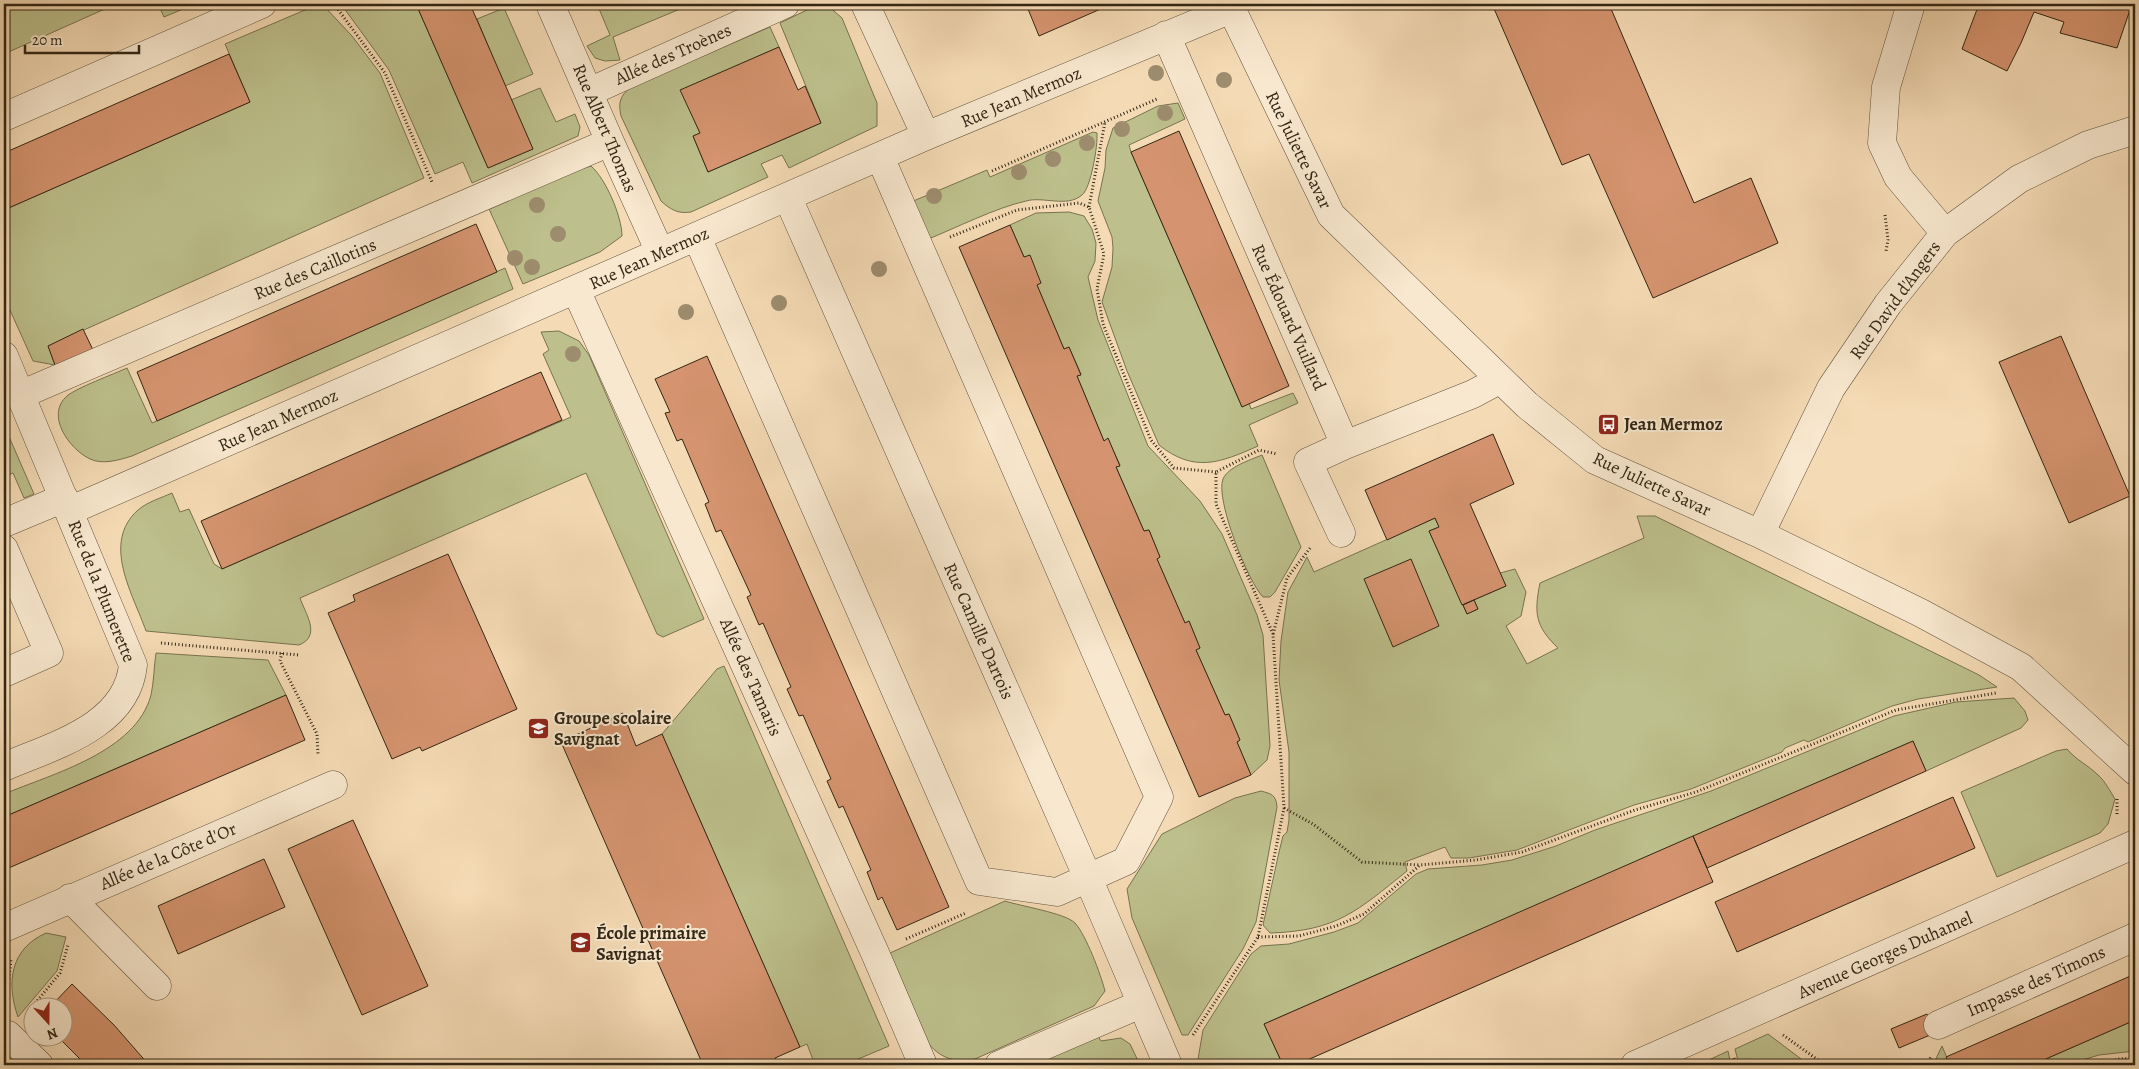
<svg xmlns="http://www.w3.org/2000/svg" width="2139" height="1069" font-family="Alegreya,serif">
<rect width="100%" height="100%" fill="#f5dbb5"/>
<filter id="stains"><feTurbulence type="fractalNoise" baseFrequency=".004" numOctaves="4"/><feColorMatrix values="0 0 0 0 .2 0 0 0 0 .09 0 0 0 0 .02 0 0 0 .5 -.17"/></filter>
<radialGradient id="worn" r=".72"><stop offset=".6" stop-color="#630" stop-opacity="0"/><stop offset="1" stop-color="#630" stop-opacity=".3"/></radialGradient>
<path fill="#bdc08c" stroke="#787350" d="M4 4H116L4 54Z
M158 4H195L164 17Z
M341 4H416L488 168 533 149 511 100 540 88 556 122 575 114 580 127 578 136 472 183 463 162 435 174 389 70Z
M597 4H692L613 37 620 60 605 61 595 58 587 46 610 35Z
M323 5 352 36 380 73 424 178 48 346 55 365 33 361 4 297V210L250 102 225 44 312 7Z
M827 5 842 18 877 103V126L789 168 782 155 761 164 768 177 691 212C678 214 671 210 661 201L621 116C618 102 620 96 631 87L770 27 779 47 681 90 700 133 693 136 708 172 821 123 780 23 811 8Z
M504 8 533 74 505 86 477 19Z
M1178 103 1185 119 1129 145 1131 152 1242 407 1249 403 1251 409 1293 393 1298 403 1249 425 1258 446C1220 463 1194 473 1159 445L1127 371 1102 302 1112 267 1113 248 1112 237 1098 201 1105 168 1106 150 1113 128 1158 106Z
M1093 132 1097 133C1098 145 1091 188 1082 195 1067 208 1043 196 1026 201 995 208 956 228 926 240L911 202 987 170 990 177Z
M591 166C606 179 622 217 622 236L600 252 523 284 489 209 577 170Z
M1069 212 1084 216 1092 229 1096 243 1095 261 1088 277 1098 320 1148 446 1200 501 1222 534 1257 615 1263 635 1270 746 1267 760 1251 775 1237 742 1240 740 1229 714 1225 715 1196 650 1200 648 1189 621 1185 623 1157 559 1160 557 1149 530 1144 531 1116 467 1120 465 1108 439 1104 441 1077 376 1081 374 1069 347 1064 349 1037 285 1041 283 1024 257 1010 225 1036 213Z
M505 268 513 289 132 456C119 460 103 465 90 459 69 449 45 415 67 396 76 388 114 374 127 368L152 423Z
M559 331 579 341 589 355 704 619 663 637 657 634 586 473 300 598C305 613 322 636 299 645L146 631C133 594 101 543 138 510 147 502 161 498 172 493L180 512 189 509 214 564 222 569 571 417 543 354 549 350 541 332Z
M7 432 34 494 24 498 13 473 4 477V433Z
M1262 455 1301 547 1275 592 1270 597H1263C1248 582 1215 499 1223 479 1228 467 1250 460 1262 455Z
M1637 516H1655L1900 636 1979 675 1997 687 1918 699 1892 706 1808 742 1804 740 1785 748 1782 752 1691 789 1634 805 1517 850 1469 858H1451L1445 847 1405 862 1407 871C1357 911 1337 931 1270 933L1263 925 1279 852 1283 836 1287 832 1289 820V752L1279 680 1281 641 1288 592 1307 557 1314 572 1435 518 1439 527 1429 531 1467 614 1478 609 1474 600 1506 586 1500 573 1515 569 1526 592 1521 616 1506 626 1527 664 1558 648C1535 626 1534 613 1540 583L1644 538Z
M156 653 268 660 286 695 4 817V794C52 774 136 752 151 695 154 681 154 666 156 653Z
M724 666 889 1046 844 1065H815L807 1044 800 1047 662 734 717 669Z
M2014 698 2025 711 2028 720 2021 728 1926 771 1913 741 1264 1024 1283 1065H1197L1203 1030 1251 954 1261 946 1289 944 1334 932 1358 923 1416 874 1428 869 1482 865 1512 860 1556 846 1595 830 1711 791 1894 716 1956 702Z
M2067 749C2076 760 2088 765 2098 775 2105 781 2110 791 2115 799L2108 824 2100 833 1997 877 1961 792 2056 751Z
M1261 791C1272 794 1276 795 1277 807L1256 922 1243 949 1188 1035H1182L1132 918 1127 889 1162 834 1235 798Z
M1005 901C1020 906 1065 913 1075 923 1086 935 1101 975 1105 991L1094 1006 975 1059C957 1063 941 1059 929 1044L890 953Z
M46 933 66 937 57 971 18 1017C6 983 10 949 46 933Z
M2135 1020V1051L2099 1055 2066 1065H2032Z
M1768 1034 1809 1065H1739L1735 1049Z
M1098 1036 1101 1041 1121 1038 1130 1044 1140 1065H1030Z
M1942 1046 1950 1065H1933Z
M1728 1051 1731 1065H1698Z"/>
<path fill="#d5946f" stroke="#322615" d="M416 4H470L533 149 488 168Z
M1026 4H1112L1039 36Z
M1492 4H1609L1694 203 1751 178 1778 243 1653 298 1589 154 1562 165Z
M1979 4H2132L2117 48 2060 33 2064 22 2034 12 2021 43 2007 71 1962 49Z
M779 47 798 90 805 86 821 123 708 172 693 136 700 133 680 90Z
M229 54 250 102 4 210V153Z
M1179 131 1289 386 1242 407 1131 152Z
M476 224 497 272 157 421 137 372Z
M1010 225 1024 257 1030 255 1041 283 1037 285 1064 349 1069 347 1081 375 1077 376 1104 441 1108 438 1120 466 1116 467 1144 531 1149 530 1160 557 1157 559 1185 623 1189 621 1200 648 1196 650 1225 715 1229 714 1240 740 1237 742 1251 775 1199 797 959 247Z
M83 329 93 350 55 365 48 346Z
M2061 336 2130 496 2069 523 1999 362Z
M707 356 949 907 897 930 882 897 878 900 867 872 871 870 843 806 839 808 827 781 831 779 803 715 799 716 787 689 791 687 763 623 759 625 747 597 751 595 721 530 716 532 705 504 709 502 682 439 677 441 665 413 670 412 655 379Z
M541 372 562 420 222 569 201 521Z
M1493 434 1514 484 1470 504 1506 586 1462 605 1429 531 1439 527 1435 518 1387 540 1365 490Z
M448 554 517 709 422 751 420 747 392 759 328 613 355 601 353 595Z
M1411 559 1439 626 1393 647 1364 579Z
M1474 600 1478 609 1467 614 1463 605Z
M286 695 305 740 4 870V817Z
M623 713 636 746 662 734 800 1047 775 1058 778 1065H703L561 742Z
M1913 741 1926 771 1707 868 1693 836Z
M1953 797 1975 848 1737 952 1715 902Z
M353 820 428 986 362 1015 288 849Z
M1693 836 1713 882 1296 1065H1283L1264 1024Z
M264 859 285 907 178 954 158 906Z
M2135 974V1020L2032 1065H1950L1946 1057Z
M72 984 114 1025 149 1065H86L57 1036H62V1006H51Z
M1927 1014 1935 1033 1899 1048 1891 1029Z"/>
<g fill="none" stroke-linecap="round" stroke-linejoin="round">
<defs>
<path id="minor" d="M550 4 610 142 660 252
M865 4 926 136
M1229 4 1331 215 1527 405 1595 460 1760 534 1921 613 2021 667 2135 771
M1911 4 1886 87 1882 143 1898 177 1945 233
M1166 35 1345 445 1473 394 1499 380
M589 92 785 4
M4 117 262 4
M788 198 1088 878 1168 1065
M697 237 979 881 1057 892 1126 861 1159 797 880 157
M576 290 875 953 923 1065
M4 356 133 665C127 727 52 746 4 767
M20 395 610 142
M69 511 926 136 1231 9
M4 523 64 498
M1341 533 1308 462 1345 445
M1760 534 1831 388 1888 304 1945 233 2019 179 2088 145 2135 130
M4 549 49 653 4 673
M70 898 157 986
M4 928 333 785
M1938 1025 2135 937
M4 1036 8 1035 39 1065
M999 1065 1141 1004
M1635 1065 2135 844"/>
</defs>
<use href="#minor" stroke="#63533d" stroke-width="29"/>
<path stroke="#322615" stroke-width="3" stroke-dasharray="1 2.5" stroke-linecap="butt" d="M334 4 385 73 432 182
M904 7 913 4
M992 171 1157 99
M1089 207 1105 122
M1885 215 1888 240 1886 251
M950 237 1017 210 1079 203 1089 207 1104 254 1097 289 1103 324 1151 440 1174 468 1216 472
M1273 634 1216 504V472L1259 450 1277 454
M161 643 299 655
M282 653 280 661 317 734 318 755
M2117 799V815
M1284 808 1313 824 1362 862 1420 865
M1258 937 1299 936 1336 926 1364 914 1420 865 1476 860 1522 852 1635 810 1696 792 1896 710 1996 693
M906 939 966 913
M6 1003 11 960
M33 1006 60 973 68 945
M1193 1035 1258 937 1284 808 1273 635 1287 578 1311 547
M1783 1035 1825 1065
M1734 1058 1736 1065
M1928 1065 1931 1056
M2091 1065 2119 1059 2135 1058"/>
<use href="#minor" stroke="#f8e8cf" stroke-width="28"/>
</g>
<g fill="#9d8c6e">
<circle cx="1156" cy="73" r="8"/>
<circle cx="1224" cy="80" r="8"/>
<circle cx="1165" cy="113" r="8"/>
<circle cx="1122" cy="129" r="8"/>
<circle cx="1087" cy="143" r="8"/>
<circle cx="1053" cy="159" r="8"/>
<circle cx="1019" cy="172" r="8"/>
<circle cx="934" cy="196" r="8"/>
<circle cx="537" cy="205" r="8"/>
<circle cx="558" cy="234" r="8"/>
<circle cx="515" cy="258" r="8"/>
<circle cx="532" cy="267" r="8"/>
<circle cx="879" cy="269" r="8"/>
<circle cx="779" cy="303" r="8"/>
<circle cx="686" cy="312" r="8"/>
<circle cx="573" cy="354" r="8"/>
</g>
<defs>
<symbol id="bus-square" viewBox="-11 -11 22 22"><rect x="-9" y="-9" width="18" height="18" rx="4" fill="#8f2418" stroke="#f8e8cf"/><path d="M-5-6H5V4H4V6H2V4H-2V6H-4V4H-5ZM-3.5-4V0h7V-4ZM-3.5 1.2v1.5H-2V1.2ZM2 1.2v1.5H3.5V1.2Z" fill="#fff"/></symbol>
<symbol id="school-square" viewBox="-11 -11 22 22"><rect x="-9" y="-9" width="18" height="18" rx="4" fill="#8f2418" stroke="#f8e8cf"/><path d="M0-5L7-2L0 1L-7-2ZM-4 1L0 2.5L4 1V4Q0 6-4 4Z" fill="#fff"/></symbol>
</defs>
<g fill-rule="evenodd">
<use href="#bus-square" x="1596" y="412" width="25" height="25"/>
<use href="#school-square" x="526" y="716" width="25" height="25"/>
<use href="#school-square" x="568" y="930" width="25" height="25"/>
</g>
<g text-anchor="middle" stroke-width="4" stroke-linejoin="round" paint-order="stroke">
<g font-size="18" fill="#322615" stroke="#f8e8cf">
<text transform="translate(673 54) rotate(-24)" y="6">Allée des Troènes</text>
<text transform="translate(1021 97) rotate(-23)" y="6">Rue Jean Mermoz</text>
<text transform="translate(605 128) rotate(67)" y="6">Rue Albert Thomas</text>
<text transform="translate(1299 150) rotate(64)" y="6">Rue Juliette Savar</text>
<text transform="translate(649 258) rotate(-24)" y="6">Rue Jean Mermoz</text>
<text transform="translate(315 269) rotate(-23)" y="6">Rue des Caillotins</text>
<text transform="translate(1895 300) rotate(-54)" y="6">Rue David d'Angers</text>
<text transform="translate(1289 317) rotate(66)" y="6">Rue Édouard Vuillard</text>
<text transform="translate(278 420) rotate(-24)" y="6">Rue Jean Mermoz</text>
<text transform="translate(1652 484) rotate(25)" y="6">Rue Juliette Savar</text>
<text transform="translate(102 591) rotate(68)" y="6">Rue de la Plumerette</text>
<text transform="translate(979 631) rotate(66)" y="6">Rue Camille Dartois</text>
<text transform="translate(751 677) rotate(66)" y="6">Allée des Tamaris</text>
<text transform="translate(168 856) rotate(-23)" y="6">Allée de la Côte d'Or</text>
<text transform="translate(1885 955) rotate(-24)" y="6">Avenue Georges Duhamel</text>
<text transform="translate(2036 981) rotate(-24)" y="6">Impasse des Timons</text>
</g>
<g font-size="18" font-weight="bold" fill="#322615" stroke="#f8e8cf" text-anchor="start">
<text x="1624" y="430">Jean Mermoz</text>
<text x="554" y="724">Groupe scolaire<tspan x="554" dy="21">Savignat</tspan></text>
<text x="596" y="939">École primaire<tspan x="596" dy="21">Savignat</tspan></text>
</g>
</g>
<rect width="2139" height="1069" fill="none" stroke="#f5dbb5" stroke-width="20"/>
<rect x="5" y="5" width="2129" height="1059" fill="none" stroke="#322615" stroke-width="2.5"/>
<rect x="10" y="10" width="2119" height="1049" fill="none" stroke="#322615"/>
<g transform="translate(48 1022) rotate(159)"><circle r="24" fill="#f8e8cf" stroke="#a99a85"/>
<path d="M0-4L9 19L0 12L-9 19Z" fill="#8f2418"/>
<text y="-8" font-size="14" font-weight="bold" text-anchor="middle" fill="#322615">N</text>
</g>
<path d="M25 45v8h114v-8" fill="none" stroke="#322615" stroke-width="2.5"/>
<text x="32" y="45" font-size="15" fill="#322615" stroke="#f8e8cf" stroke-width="4" paint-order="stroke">20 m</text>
<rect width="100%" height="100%" filter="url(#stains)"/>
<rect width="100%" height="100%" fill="url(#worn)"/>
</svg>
